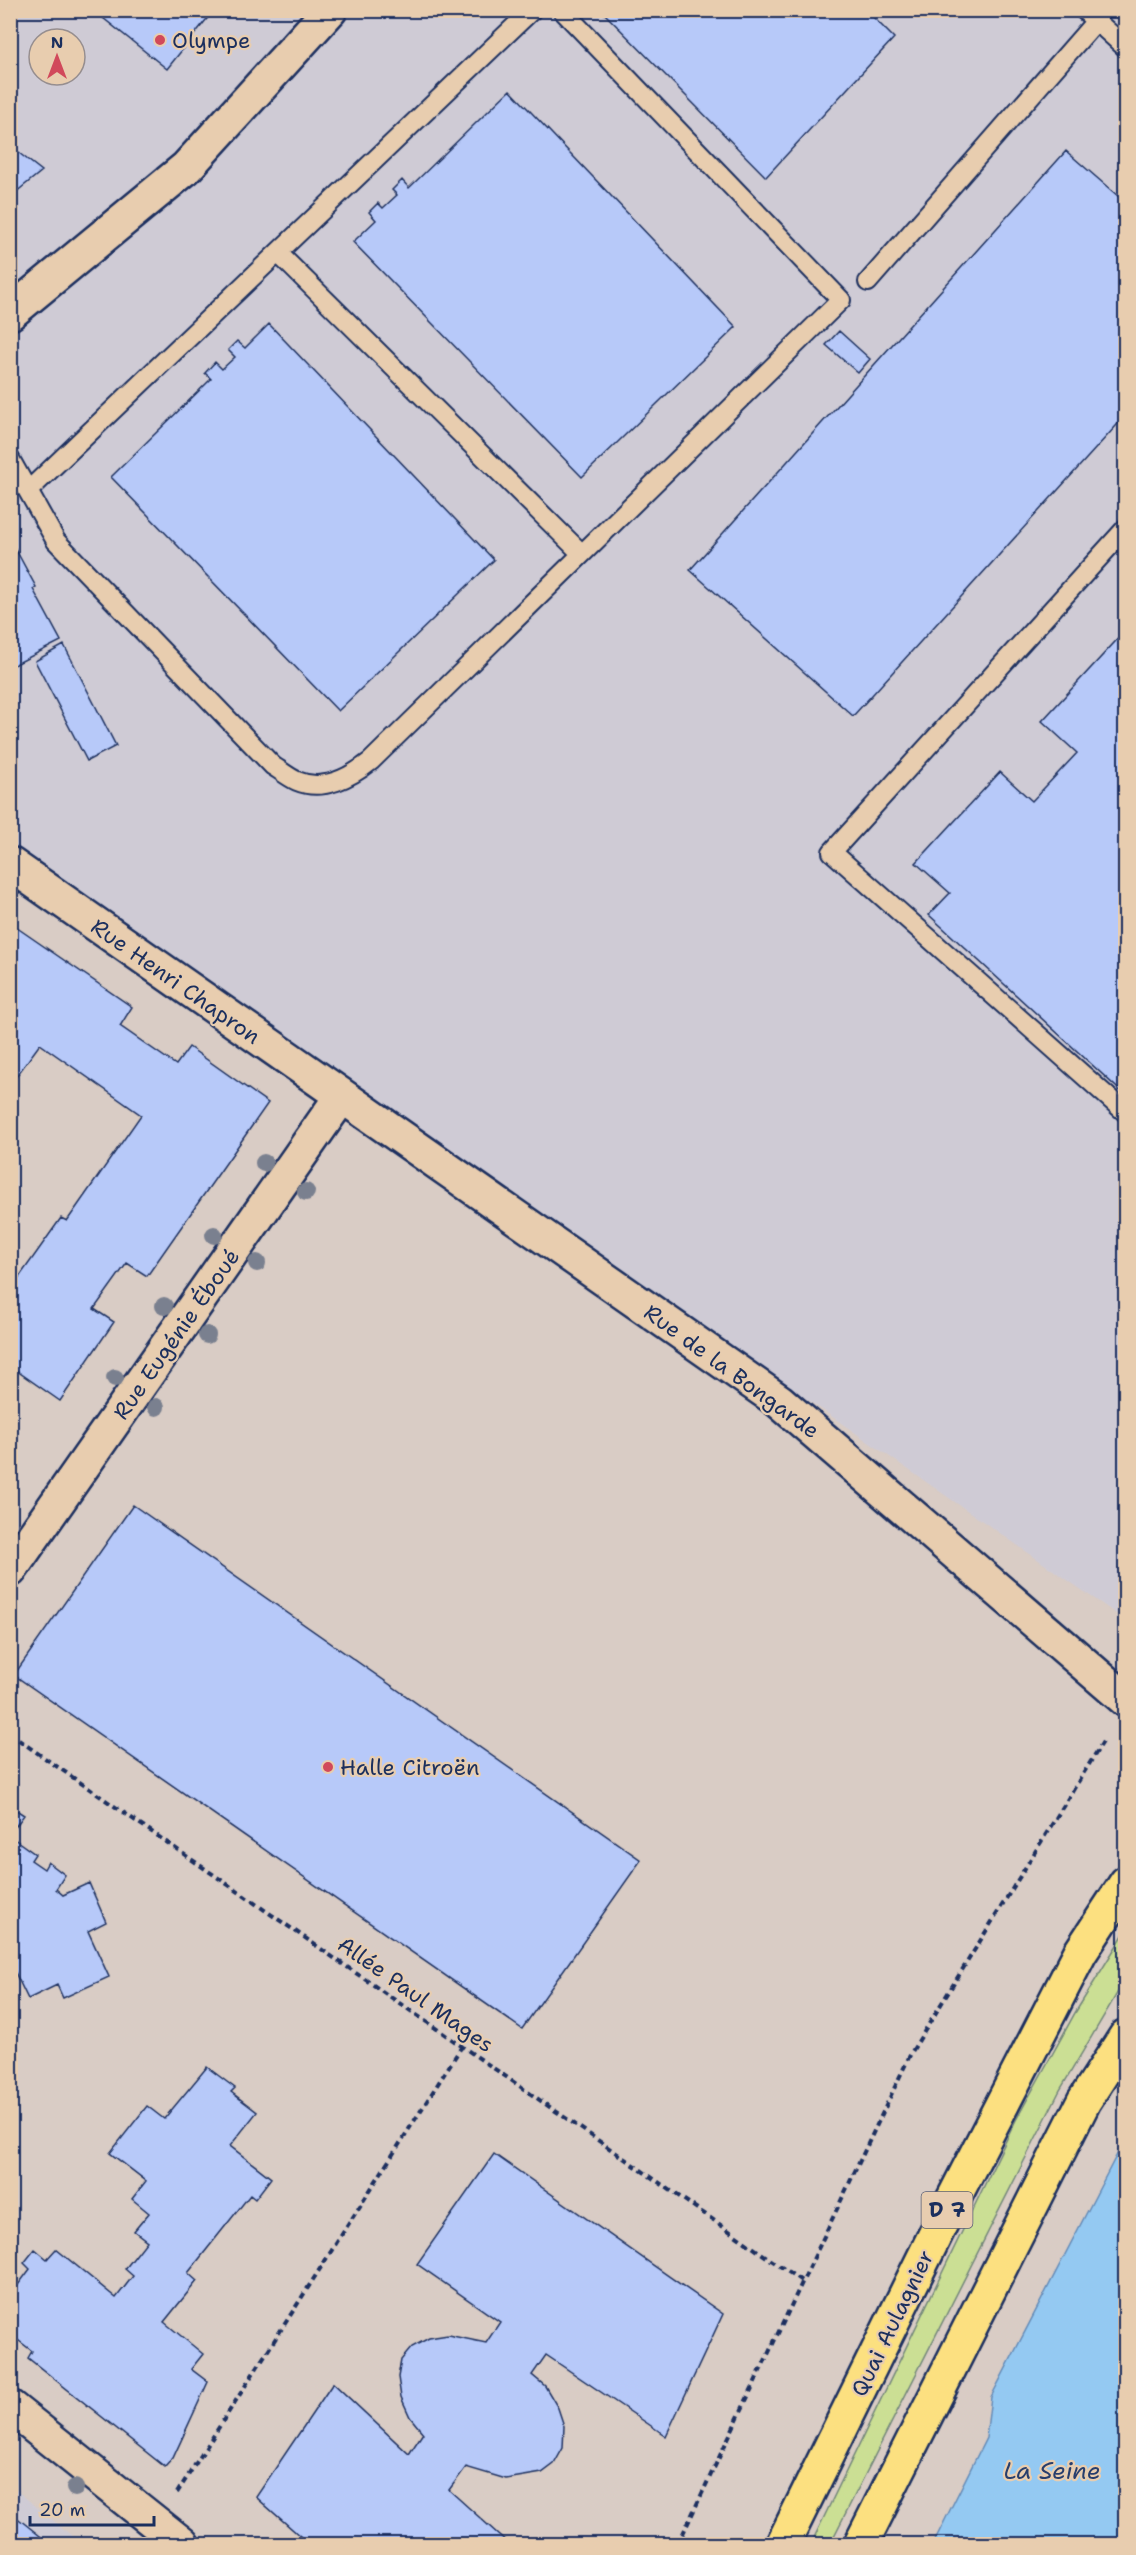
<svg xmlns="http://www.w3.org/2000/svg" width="1136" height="2555" font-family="'Shantell Sans',sans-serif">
<rect width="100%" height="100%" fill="#d9ccc5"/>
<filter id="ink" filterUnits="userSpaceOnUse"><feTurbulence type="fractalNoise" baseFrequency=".0167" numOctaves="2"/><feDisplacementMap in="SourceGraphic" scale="12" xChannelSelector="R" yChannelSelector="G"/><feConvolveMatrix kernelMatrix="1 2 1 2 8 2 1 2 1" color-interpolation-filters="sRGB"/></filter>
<g filter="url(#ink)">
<path fill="#cfcbd5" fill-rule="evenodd" d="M11 11H1125V1620L11 847ZM39 39H75V75H39Z
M11 2486 82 2544H11Z"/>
<path fill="#cbdf94" stroke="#738779" stroke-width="1.5" d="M1125 1932V1980L1060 2090 830 2544H811L1016 2120 1075 2013Z"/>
<path fill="#94c9f2" stroke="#648bb7" stroke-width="1.5" d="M1125 2139V2544H933L986 2438 991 2397Z"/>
<path fill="#b7c9f9" stroke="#1b2f5e" stroke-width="1.5" d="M93 10H214L167 69Z
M601 10H866L894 38 766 177Z
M510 90 736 327 582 477 353 242 376 220 369 212 378 203 383 208 397 195 392 190 402 180 409 188Z
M10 146 42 171 10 197Z
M1066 151 1126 203V415L853 716 690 570Z
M269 324 494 560 338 711 111 477 211 379 205 373 215 362 222 369 235 357 228 350 237 341 245 348Z
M839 331 870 359 858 373 826 345Z
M10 539 36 587 33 589 61 641 10 667Z
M1126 630V1096L929 915 950 893 916 863 1000 772 1032 801 1077 753 1042 721Z
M64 645 116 746 87 761 35 661Z
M10 923 132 1007 120 1026 176 1065 189 1047 268 1103 147 1276 127 1263 94 1309 114 1322 60 1401 10 1366V1290L61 1218 67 1221 141 1115 40 1044 10 1085Z
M133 1505 641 1860 522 2029 14 1675Z
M10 1806 24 1815 10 1834Z
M10 1836 35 1854 31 1860 44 1869 48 1862 65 1875 56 1889 63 1895 89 1883 106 1922 88 1931 109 1977 63 1998 57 1985 28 1999 10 1962Z
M207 2067 235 2088 231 2092 257 2112 230 2146 271 2178 255 2199 250 2195 188 2273 197 2281 164 2322 203 2354 191 2369 208 2382 173 2458 165 2467 28 2358 32 2351 10 2334V2279L18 2285 30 2269 24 2263 35 2249 47 2259 56 2249 116 2298 133 2276 125 2269 147 2241 134 2231 149 2213 132 2199 146 2181 110 2153 147 2106 164 2119Z
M494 2154 723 2314 666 2436 546 2355 532 2375 545 2386 558 2408 564 2426 563 2448 554 2464 542 2473 506 2479 466 2467 449 2490 509 2544H309L256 2497 333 2383 409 2454 423 2433 410 2417 401 2397 398 2377 401 2360 412 2347 429 2338 448 2335 486 2343 500 2322 417 2264Z
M10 2512 50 2544H10Z"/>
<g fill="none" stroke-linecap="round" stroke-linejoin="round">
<defs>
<path id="lane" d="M1084 10 1126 48
M278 253 582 554
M868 282 1096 21
M10 459 56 541 273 766C280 770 288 777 297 781 323 792 351 777 371 761L841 300 562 10
M28 491 532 10
M1126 528 832 852 1126 1113"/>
<path id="street" d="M10 864 779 1401 1126 1700
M10 1570 341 1097
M10 2407 182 2544"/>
<path id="secondary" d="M10 313 186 168 330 10"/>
<path id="primary" d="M783 2544 941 2223 1080 1953 1126 1883
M861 2544 1084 2101 1126 2036"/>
</defs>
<use href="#lane" stroke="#1b2f5e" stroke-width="22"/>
<use href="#street" stroke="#1b2f5e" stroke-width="38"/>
<use href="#secondary" stroke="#1b2f5e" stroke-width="38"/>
<use href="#primary" stroke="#1b2f5e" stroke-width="38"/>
<path stroke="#1b2f5e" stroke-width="4" stroke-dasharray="6 4.5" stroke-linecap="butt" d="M10 1734 803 2282
M177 2493 462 2046
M678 2544 911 2053 1104 1740"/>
<use href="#lane" stroke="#e8cdaf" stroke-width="18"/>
<use href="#street" stroke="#e8cdaf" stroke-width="33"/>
<use href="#secondary" stroke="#e8cdaf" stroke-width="33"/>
<use href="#primary" stroke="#fce080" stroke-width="33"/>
</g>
<g fill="#7a808f">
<circle cx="264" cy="1163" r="9"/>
<circle cx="306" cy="1192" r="9"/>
<circle cx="214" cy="1235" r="9"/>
<circle cx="257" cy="1263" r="9"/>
<circle cx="164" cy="1306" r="9"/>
<circle cx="207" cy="1335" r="9"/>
<circle cx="115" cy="1378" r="9"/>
<circle cx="156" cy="1407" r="9"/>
<circle cx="75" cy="2488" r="9"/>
</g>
</g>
<g fill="#d1495b" stroke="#e8cdaf" stroke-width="2">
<circle cx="160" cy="40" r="6"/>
<circle cx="328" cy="1767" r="6"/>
</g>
<g text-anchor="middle" stroke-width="4.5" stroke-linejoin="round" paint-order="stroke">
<rect fill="#e8cdaf" stroke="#585e76" stroke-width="1.5" x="921.5" y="2192" width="51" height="36" rx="4.5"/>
<g font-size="21" font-weight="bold" fill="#1b2f5e">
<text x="947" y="2217">D 7</text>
</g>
<g font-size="22" fill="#1b2f5e" stroke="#e8cdaf" text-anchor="start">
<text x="172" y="48">Olympe</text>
<text x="340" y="1775">Halle Citroën</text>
</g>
<g font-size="22" fill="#1b2f5e" stroke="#e8cdaf">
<text transform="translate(176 981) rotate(35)" y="8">Rue Henri Chapron</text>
<text transform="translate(176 1334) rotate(-55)" y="8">Rue Eugénie Éboué</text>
<text transform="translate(732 1371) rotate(36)" y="8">Rue de la Bongarde</text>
<text transform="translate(416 1994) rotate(35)" y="8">Allée Paul Mages</text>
<text transform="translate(892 2323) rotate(-64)" y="8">Quai Aulagnier</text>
</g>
<g font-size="24" font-style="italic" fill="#273e6d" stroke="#e8cdaf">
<text x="1052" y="2479">La Seine</text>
</g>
</g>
<rect width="1136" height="2555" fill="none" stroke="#e8cdaf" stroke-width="36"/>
<rect x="18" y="18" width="1100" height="2519" fill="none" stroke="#1b2f5e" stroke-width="2" filter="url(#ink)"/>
<g transform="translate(57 57)"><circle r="28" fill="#e8cdaf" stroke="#968e8f" stroke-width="1.5"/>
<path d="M0-4.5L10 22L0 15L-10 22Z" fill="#d1495b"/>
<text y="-9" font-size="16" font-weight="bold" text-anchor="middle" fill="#1b2f5e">N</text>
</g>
<path d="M30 2516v9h124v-9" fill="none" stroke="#1b2f5e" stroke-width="3"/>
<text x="39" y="2516" font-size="18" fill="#1b2f5e" stroke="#e8cdaf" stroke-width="4.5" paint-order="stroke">20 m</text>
</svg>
